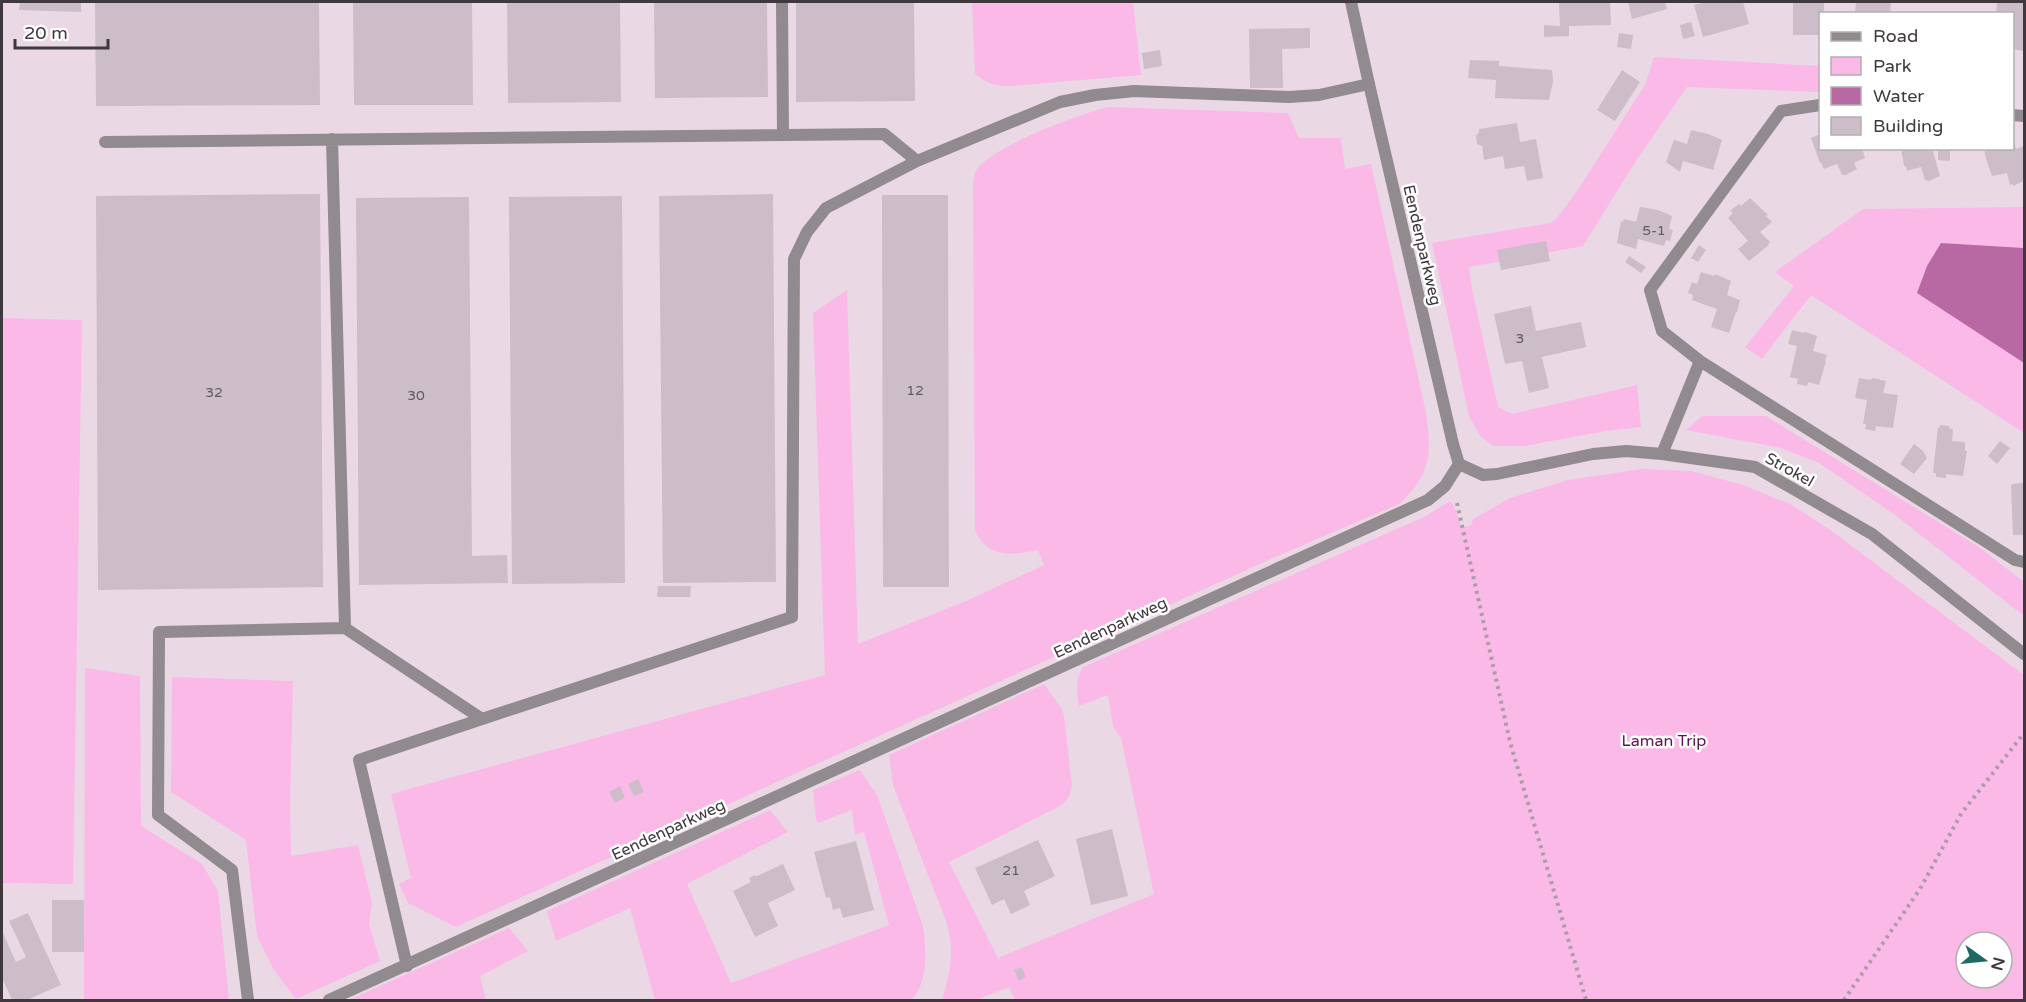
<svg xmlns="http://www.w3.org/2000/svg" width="2026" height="1002" font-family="'Varela Round',sans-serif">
<rect width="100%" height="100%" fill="#ead9e4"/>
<path fill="#fbb9e8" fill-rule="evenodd" d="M972 2H1133L1141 75 1010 86C995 86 986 83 975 74Z
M1654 57 1820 66V92L1687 87 1636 161 1583 246 1469 267 1472 289 1498 407 1512 414 1637 385 1641 427 1606 431 1524 446H1493L1480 436 1469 416 1432 243 1550 223 1557 218 1579 188 1645 85Z
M1108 107 1288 113 1299 138H1341L1345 169 1371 164 1425 408C1432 451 1433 473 1399 504L1273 558 456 927 408 903 399 884 411 878 391 794 825 675 813 313 847 290 858 644 966 601 1044 565 1038 550C1012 555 987 559 975 530L973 183C974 180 974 176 975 173 985 148 1081 114 1108 107Z
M2024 207V248L1941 243 1918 293 2024 363V433L1811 295 1762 359 1745 347 1794 286 1775 272 1863 209Z
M2 318 82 320 73 884 2 883Z
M1702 416H1766L1979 547 2024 582V616L1895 515 1819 463 1781 448 1686 430Z
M1642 469 1691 471 1743 485 1790 504 1829 529 2024 675V1000H1015L1009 987 977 1000H942C951 968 955 954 946 921L893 785 889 755 1044 684 1062 709 1064 716 1072 786 1069 797 1062 805 949 862 998 958 1154 894 1121 738 1113 727 1108 695 1079 706C1076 693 1076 678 1083 667L1426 516 1450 501 1454 506 1462 528 1473 524 1472 520 1510 498 1568 480ZM1966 942H2002V978H1966Z
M85 668 140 676 141 826 202 864 218 891 229 1000H84Z
M172 677 293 681 290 803 291 856 358 845 372 903 369 924 380 961 296 999 274 970 257 936 246 840 171 792Z
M860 770 877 795 923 926C926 946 929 987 910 1000H655L630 908 556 941 547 911 770 810 788 832 687 884 731 983 889 925 864 832 855 835 852 810 818 823 816 819 813 790Z
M509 928 528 951 480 976 486 1000H349Z"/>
<path fill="#b868a3" d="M1941 243 2024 248V363L1917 293 1927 266Z"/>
<path fill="#cdbdc8" d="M20 2H81V12L19 10Z
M95 2H319L320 105 96 106Z
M353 2H472L473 105H354Z
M507 2H620L621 102 508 103Z
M654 2H767L768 97 655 98Z
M796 2H914L915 101 796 102Z
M1559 2H1610L1611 25 1569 26V36L1544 37V25L1560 26Z
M1628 2H1665L1667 9 1632 19Z
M1706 2H1743L1749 24 1703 37 1694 5Z
M1793 2H1824V14H1820V35H1793Z
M1856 2H1891L1890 14H1855Z
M1997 2H2024V51L2012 49V14H1996Z
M1691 22 1695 36 1683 39 1680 25Z
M1310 28V48L1282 49 1283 88H1250L1249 29Z
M1619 33 1633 35 1631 49 1617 47Z
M1160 50 1162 66 1144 69 1142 53Z
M1470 60 1499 61V66L1552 70 1553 81 1549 100 1495 98 1496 80 1468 78Z
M1622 70 1640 82 1615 121 1597 110Z
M1517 123 1520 142 1536 139 1543 178 1527 181 1524 166 1505 169 1503 156 1484 160 1482 146 1477 144 1476 136 1479 132V129Z
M1691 130 1708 134 1722 140 1713 170 1683 161 1680 172 1666 162 1674 140 1687 144Z
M1820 134V148H1862L1865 158 1854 163 1857 169 1846 175H1842L1837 164 1824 169 1821 162 1820 163 1811 138Z
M2013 138 2016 149 2024 146V181L2013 186V184L2010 185 2007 173 1992 176 1986 159 1984 148H2012Z
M1901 148H1932L1940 176 1929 181 1925 180 1921 167 1907 171 1906 166H1904Z
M1938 148H1950V161L1938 160Z
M320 194 323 587 98 590 96 196Z
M773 194 776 582 663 583 659 196Z
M882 195H948L949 587H883Z
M622 196 625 583 512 584 509 197Z
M469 197 472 556 507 555 508 583 359 585 356 198Z
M1750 198 1768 215 1766 216 1772 222 1760 232 1770 242 1768 244 1769 245 1749 261 1738 249 1748 241 1728 218 1733 213 1730 211 1739 204 1741 206Z
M1640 207 1658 210 1672 216 1669 229 1673 230 1670 241 1666 240 1664 246 1638 239 1636 249 1617 243 1621 221 1623 222 1624 219 1636 222Z
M1546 241 1550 261 1501 270 1497 250Z
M1699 245 1706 250 1698 262 1691 258Z
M1629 256 1646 267 1641 273 1625 262Z
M1701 272 1714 276 1715 274 1731 281 1727 295 1740 300 1737 312H1736L1729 333 1711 327 1717 309 1692 300 1693 295 1688 293 1692 282 1697 284Z
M1531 306 1536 331 1581 322 1586 347 1542 357 1549 388 1529 393 1522 361 1505 364 1494 314Z
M1792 330 1804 333 1805 332 1817 336 1813 351 1827 355 1825 361H1826L1819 385 1808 382 1807 386 1797 384 1798 379 1790 377 1797 346 1788 344Z
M1859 378 1870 380 1873 378 1886 381 1883 393 1898 395 1893 428 1876 426 1875 431 1865 429 1866 424H1863L1867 400 1855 398Z
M1940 425 1949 426V428L1953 429 1952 441 1965 442V451H1967L1963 476 1946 474V478L1936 477V473H1933L1938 427 1940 428Z
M2000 441 2010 448 1997 464 1988 456Z
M1914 444 1923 451 1927 458 1914 474 1900 464Z
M2023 483 2024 485V535H2013L2011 486 2012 484Z
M658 586H691L690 597H657Z
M638 779 644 792 634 796 628 784Z
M620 786 625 798 615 803 609 792Z
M1112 829 1128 896 1091 905 1076 839Z
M1038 840 1055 876 1024 891 1030 905 1011 914 1004 899 992 905 975 868Z
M856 841 874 910 843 918 840 908 833 910 830 897 826 898 814 852Z
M783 864 795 890 768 903 778 926 755 937 733 891 751 882 749 878 755 875V877Z
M52 900H84V952H52Z
M28 913 61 985 27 1000H12L2 978V931L16 962 26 957 9 921Z
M1022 967 1026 977 1019 981 1014 970Z"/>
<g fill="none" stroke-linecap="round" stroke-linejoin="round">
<path stroke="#ab9da6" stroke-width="4" stroke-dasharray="3 4.5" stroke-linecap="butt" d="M1457 503 1510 742 1586 1000
M1844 1000 1920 889 1961 814 2024 733"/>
<path stroke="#918a8f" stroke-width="12" d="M782 2 783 135
M1820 105 1781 111 1650 290 1662 331 1700 361 2015 560 2024 562
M2012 115 2024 116
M332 139 345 628
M105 142 884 134 917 161
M1662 454 1700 361
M407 966 359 760 482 719
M248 1000 232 870 158 815 159 632 345 628 482 719 792 617 794 259 807 232 826 208 917 161 1060 102 1095 95 1134 91 1289 97 1319 95 1369 84"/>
<path stroke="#918a8f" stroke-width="12" d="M1459 464 1483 475 1497 474 1593 454 1626 451 1662 454 1755 467 1872 534 2024 654
M329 1000 1428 500 1445 486 1459 464 1453 444 1369 84 1351 2"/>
</g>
<g text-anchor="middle" stroke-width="5" stroke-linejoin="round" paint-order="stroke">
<g font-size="14" fill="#625960">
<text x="1654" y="235">5-1</text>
<text x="1520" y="343">3</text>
<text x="915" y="395">12</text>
<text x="214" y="397">32</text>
<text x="416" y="400">30</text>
<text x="1011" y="875">21</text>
</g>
<g font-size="16" fill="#3f383d" stroke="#fff">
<text transform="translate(1423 245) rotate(77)" y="6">Eendenparkweg</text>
<text transform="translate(1790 469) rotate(29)" y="6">Strokel</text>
<text transform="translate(1110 627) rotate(-25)" y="6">Eendenparkweg</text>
<text transform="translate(668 829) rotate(-25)" y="6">Eendenparkweg</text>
</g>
<g font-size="16" fill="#5d144f" stroke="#fff">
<text x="1664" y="746">Laman Trip</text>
</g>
</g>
<rect width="2026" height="1002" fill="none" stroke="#3f383d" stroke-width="6"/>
<rect x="1819" y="12" width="195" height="138" fill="#ffffff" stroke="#b2afb1" stroke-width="1.5"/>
<rect x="1831" y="32" width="30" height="9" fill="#918a8f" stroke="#b2afb1" stroke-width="1.5"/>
<text x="1873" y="42" font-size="18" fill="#3f383d">Road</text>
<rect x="1831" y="57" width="30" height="18" fill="#fbb9e8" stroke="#b2afb1" stroke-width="1.5"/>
<text x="1873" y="72" font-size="18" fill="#3f383d">Park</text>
<rect x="1831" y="87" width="30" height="18" fill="#b868a3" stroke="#b2afb1" stroke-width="1.5"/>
<text x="1873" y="102" font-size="18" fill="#3f383d">Water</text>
<rect x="1831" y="117" width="30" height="18" fill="#cdbdc8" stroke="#b2afb1" stroke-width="1.5"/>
<text x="1873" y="132" font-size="18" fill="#3f383d">Building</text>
<g transform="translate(1984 960) rotate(105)"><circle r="28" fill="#ffffff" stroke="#b2afb1" stroke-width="1.5"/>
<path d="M0-4.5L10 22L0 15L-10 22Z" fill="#1f6963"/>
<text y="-9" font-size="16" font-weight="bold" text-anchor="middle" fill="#3f383d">N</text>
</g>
<path d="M15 39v9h93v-9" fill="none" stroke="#3f383d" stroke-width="3"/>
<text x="24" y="39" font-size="18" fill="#3f383d" stroke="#ffffff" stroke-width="4.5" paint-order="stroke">20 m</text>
</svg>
